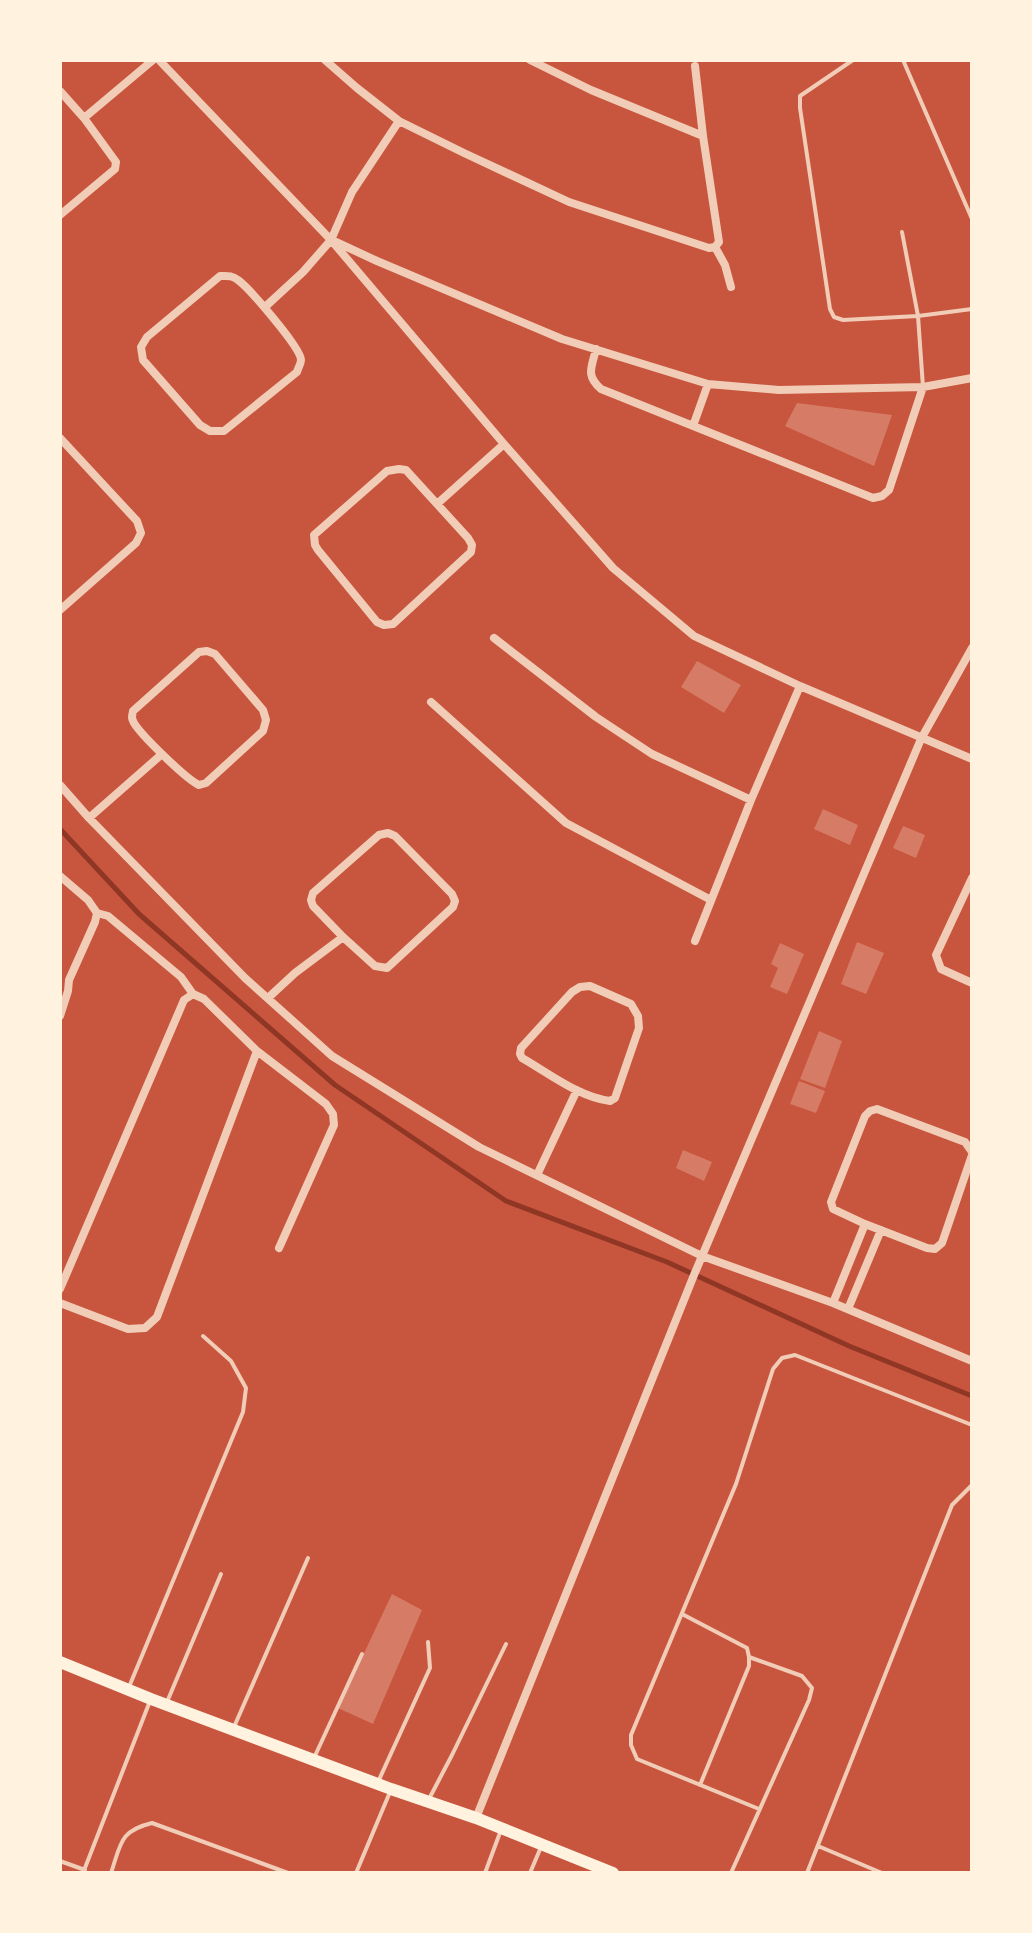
<svg xmlns="http://www.w3.org/2000/svg" width="1032" height="1933" font-family="'Noto Sans',sans-serif">
<rect width="100%" height="100%" fill="#c8553d"/>
<g fill="none" stroke-linecap="round" stroke-linejoin="round">
<path stroke="#8f3625" stroke-width="5" d="M60 829 139 914 335 1085 506 1201 667 1262 849 1346 972 1396"/>
</g>
<path fill="#d67c66" d="M797 403 892 415 874 466 785 426Z
M697 661 741 685 724 713 681 687Z
M823 809 858 825 850 845 814 829Z
M903 826 925 835 916 858 893 848Z
M857 942 884 953 866 994 841 984Z
M780 943 804 954 787 994 770 987 778 968 771 964Z
M819 1031 842 1041 825 1088 800 1079Z
M799 1081 825 1091 816 1113 790 1104Z
M683 1150 712 1162 704 1181 676 1168Z
M392 1594 422 1610 373 1724 338 1708Z"/>
<g fill="none" stroke-linecap="round" stroke-linejoin="round">
<path stroke="#f1ccb7" stroke-width="4" d="M853 60 800 96V108L830 309 834 317 843 320 918 316 972 309
M903 60 972 219
M902 232 918 316 923 387
M682 1614 747 1648 749 1657V1666L700 1785
M129 1687 243 1412 246 1388 231 1361 203 1336
M167 1702 221 1574
M234 1727 308 1558
M314 1758 362 1654
M378 1782 430 1668 428 1642
M429 1799 452 1755 506 1644
M759 1809 637 1759 631 1745V1735L736 1484 773 1369 782 1358 795 1355 972 1425
M818 1846 882 1873
M60 1861 85 1870
M83 1873 150 1701
M111 1873C121 1844 119 1831 152 1823L288 1873
M356 1873 390 1792
M485 1873 501 1830
M530 1873 541 1847
M731 1873 809 1700 812 1688 802 1676 749 1657
M807 1873 952 1505 972 1485"/>
<path stroke="#f1ccb7" stroke-width="8" d="M159 60 331 240 504 444 613 568 694 636 800 686 972 759
M325 60 357 88 399 121 464 153 569 202 709 248 715 247
M530 60 591 90 703 136
M695 66 703 136 719 242 715 247 725 265 731 287
M60 91 84 118 116 162 115 169 60 215
M84 118 153 60
M336 242 377 261 562 339 708 384 779 390 923 387 972 378
M220 276C227 276 232 275 238 280 249 288 301 348 301 360 301 364 298 368 297 372L224 431H210L200 425 143 360 141 347 147 337Z
M265 307 303 272 331 240 352 192 399 121
M596 349C592 367 585 375 601 389L873 498 882 496 889 490 923 387
M693 426 708 384
M60 438 137 521 141 533 136 543 60 610
M399 469 406 470 468 538 472 545 471 552 393 624 384 625 377 622 318 550 315 545 314 535 387 471Z
M437 504 504 444
M494 638 596 717 652 754 751 800
M207 651 215 654 263 710 266 720 263 731 206 783 199 785C186 779 142 736 134 723 131 717 132 717 133 711L199 652Z
M431 702 566 823 711 900
M60 785 89 818 245 978 332 1056 479 1147 702 1256 833 1303 972 1361
M89 818 162 754
M388 833 395 836 452 894 455 901 453 907 387 968 375 966 343 937 313 906 311 900 313 893 379 835Z
M60 876 88 900 97 913 95 922 69 980 68 991 60 1016
M972 878 936 955 941 969 972 983
M97 913 108 916 181 977 193 994 204 999 257 1051 326 1104 333 1114 334 1125 279 1248
M695 941 751 800 800 686
M590 986 631 1004 638 1016 639 1028 615 1098 610 1101C579 1097 550 1074 522 1058L520 1054 521 1048 572 992 580 987Z
M268 998 295 973 343 937
M972 1152 965 1142 877 1109 870 1111 865 1116 831 1202 833 1209 865 1224 927 1248 935 1249 942 1243 972 1155
M537 1175 577 1090
M60 1289 184 1000 193 994
M60 1303 128 1329 145 1328 157 1317 257 1051
M833 1303 865 1224
M848 1309 881 1230
M476 1818 694 1275 921 739 972 648"/>
<path stroke="#fff3e0" stroke-width="12" d="M60 1662 151 1699 391 1789 476 1818 613 1873"/>
</g>
<rect width="1032" height="1933" fill="none" stroke="#fff3e0" stroke-width="124"/>
</svg>
